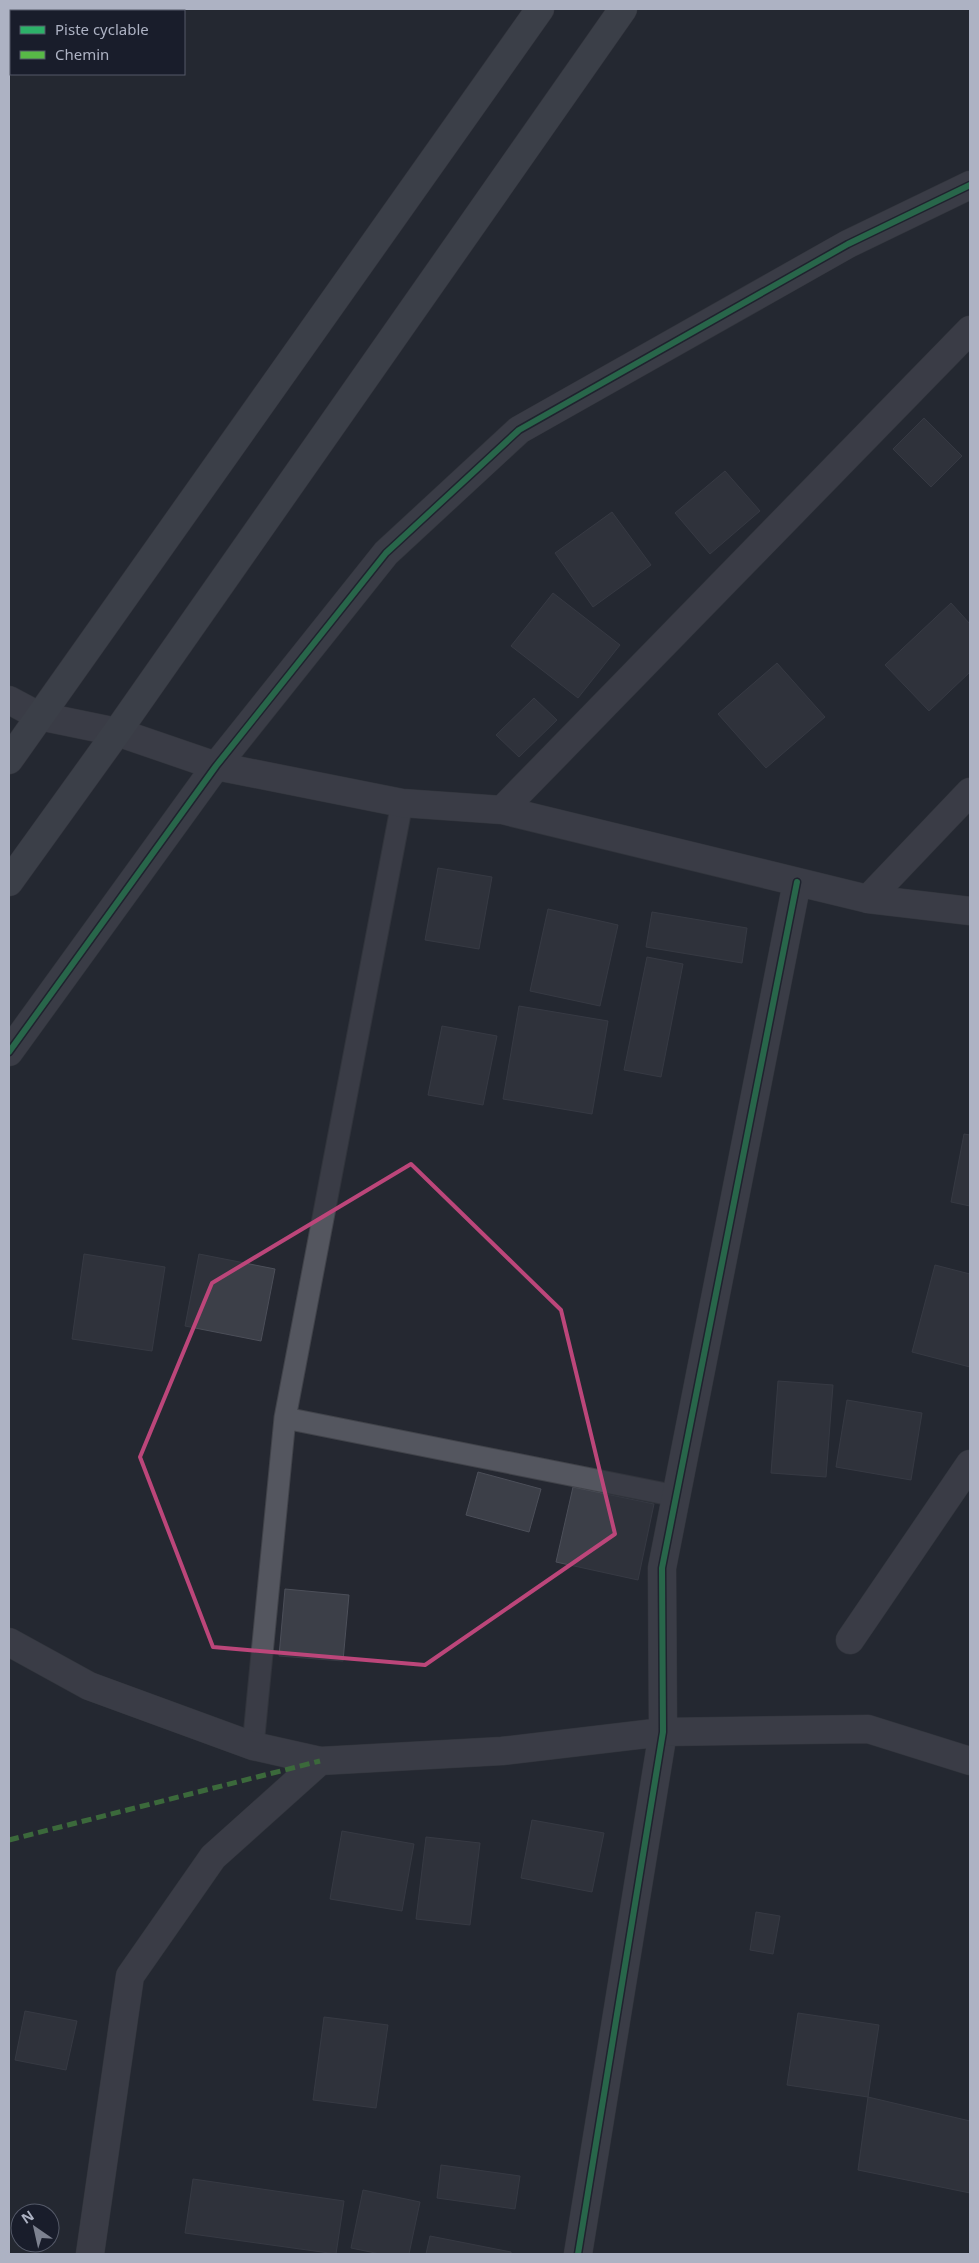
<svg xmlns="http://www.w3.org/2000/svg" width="979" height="2263" font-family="'Noto Sans',sans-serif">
<rect width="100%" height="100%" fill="#252831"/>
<path fill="#3c3f48" stroke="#4c4f59" d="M924 418 962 456 931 487 893 449Z
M725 471 760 511 710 554 675 513Z
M612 512 651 565 593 607 555 553Z
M553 593 620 645 578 698 511 646Z
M951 603 970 624V672L929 711 885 665Z
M777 663 825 717 766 768 718 714Z
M534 698 557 720 519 757 496 735Z
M438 868 492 877 479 949 425 940Z
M548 909 618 925 600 1006 530 991Z
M652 912 747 928 742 963 646 947Z
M647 957 683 964 661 1077 624 1070Z
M519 1006 608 1021 592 1114 503 1099Z
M442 1026 497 1036 483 1105 428 1095Z
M964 1134 970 1135V1206L951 1202Z
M84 1254 165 1267 152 1351 72 1339Z
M199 1254 275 1269 261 1341 185 1326Z
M935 1265 970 1274V1367L912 1352Z
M778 1381 833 1385 826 1477 771 1473Z
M847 1400 922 1413 911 1480 836 1467Z
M478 1472 541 1489 529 1532 466 1515Z
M573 1487 654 1504 638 1580 556 1562Z
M285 1589 349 1595 343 1661 279 1656Z
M532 1820 604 1833 592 1892 521 1878Z
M342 1831 414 1844 402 1911 330 1899Z
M426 1837 480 1843 470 1925 416 1919Z
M756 1912 780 1916 773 1954 750 1950Z
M25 2011 77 2021 66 2070 15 2060Z
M798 2013 879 2025 868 2097 787 2085Z
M324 2017 388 2025 376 2108 313 2100Z
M868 2097 970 2121V2193L858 2170Z
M441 2165 520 2176 515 2209 437 2198Z
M193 2179 344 2201 336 2254 185 2233Z
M363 2190 420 2202 409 2254H380L351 2248Z
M430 2236 511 2252V2254H426Z"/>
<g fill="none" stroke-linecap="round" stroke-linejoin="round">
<defs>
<path id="service" d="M402 803 285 1418 676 1496
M253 1746 285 1418"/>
<path id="minor" d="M37 11 39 9
M9 52 11 48
M9 700 39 716 117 732 216 766 402 803 502 810 868 899 970 911
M502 810 970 330
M868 899 970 792
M9 1052 216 766 386 553 519 430 848 244 970 185
M850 1640 970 1464
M9 1642 89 1686 253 1746 320 1761 502 1751 663 1732 868 1729 970 1761
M90 2254 130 1976 213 1857 320 1761
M578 2254 663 1732 662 1568 797 882"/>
<path id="secondary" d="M9 760 540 9
M9 882 117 732 623 9"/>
</defs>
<use href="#service" stroke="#41434a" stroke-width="23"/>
<use href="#minor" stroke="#41434a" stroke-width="29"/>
<use href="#secondary" stroke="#41434a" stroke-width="29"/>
<use href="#service" stroke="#54565f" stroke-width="21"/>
<use href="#minor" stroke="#54565f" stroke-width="28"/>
<use href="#secondary" stroke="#585b64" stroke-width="28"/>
<path stroke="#58b947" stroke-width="5" stroke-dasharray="10 5" stroke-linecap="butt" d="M9 1840 320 1761"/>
<defs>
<path id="cycleway" d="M9 1052 216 766 386 553 519 430 848 244 970 185
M578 2254 663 1732 662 1568 797 882"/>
</defs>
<use href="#cycleway" stroke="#191d2b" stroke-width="9"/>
<use href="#cycleway" stroke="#2db169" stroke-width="6"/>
</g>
<path d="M0 0H979V2263H0ZM411 1164 561 1310 615 1534 425 1665 213 1647 140 1457 212 1283Z" fill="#252831" fill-opacity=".55" fill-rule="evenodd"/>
<path fill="none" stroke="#bc467a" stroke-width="4" stroke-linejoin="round" d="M411 1164 561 1310 615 1534 425 1665 213 1647 140 1457 212 1283Z"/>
<rect width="979" height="2263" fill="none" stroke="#adb2c3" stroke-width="20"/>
<rect x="10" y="10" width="175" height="65" fill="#191d2b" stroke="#545968"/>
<rect x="20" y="26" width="25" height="8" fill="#2db169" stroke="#545968"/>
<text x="55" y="35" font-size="15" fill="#adb2c3">Piste cyclable</text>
<rect x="20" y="51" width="25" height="8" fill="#58b947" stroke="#545968"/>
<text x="55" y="60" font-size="15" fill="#adb2c3">Chemin</text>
<g transform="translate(35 2228) rotate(326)"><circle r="24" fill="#191d2b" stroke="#545968"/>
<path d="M0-4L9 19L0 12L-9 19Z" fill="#7d8290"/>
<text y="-8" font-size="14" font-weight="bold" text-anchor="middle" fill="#adb2c3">N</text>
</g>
</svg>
